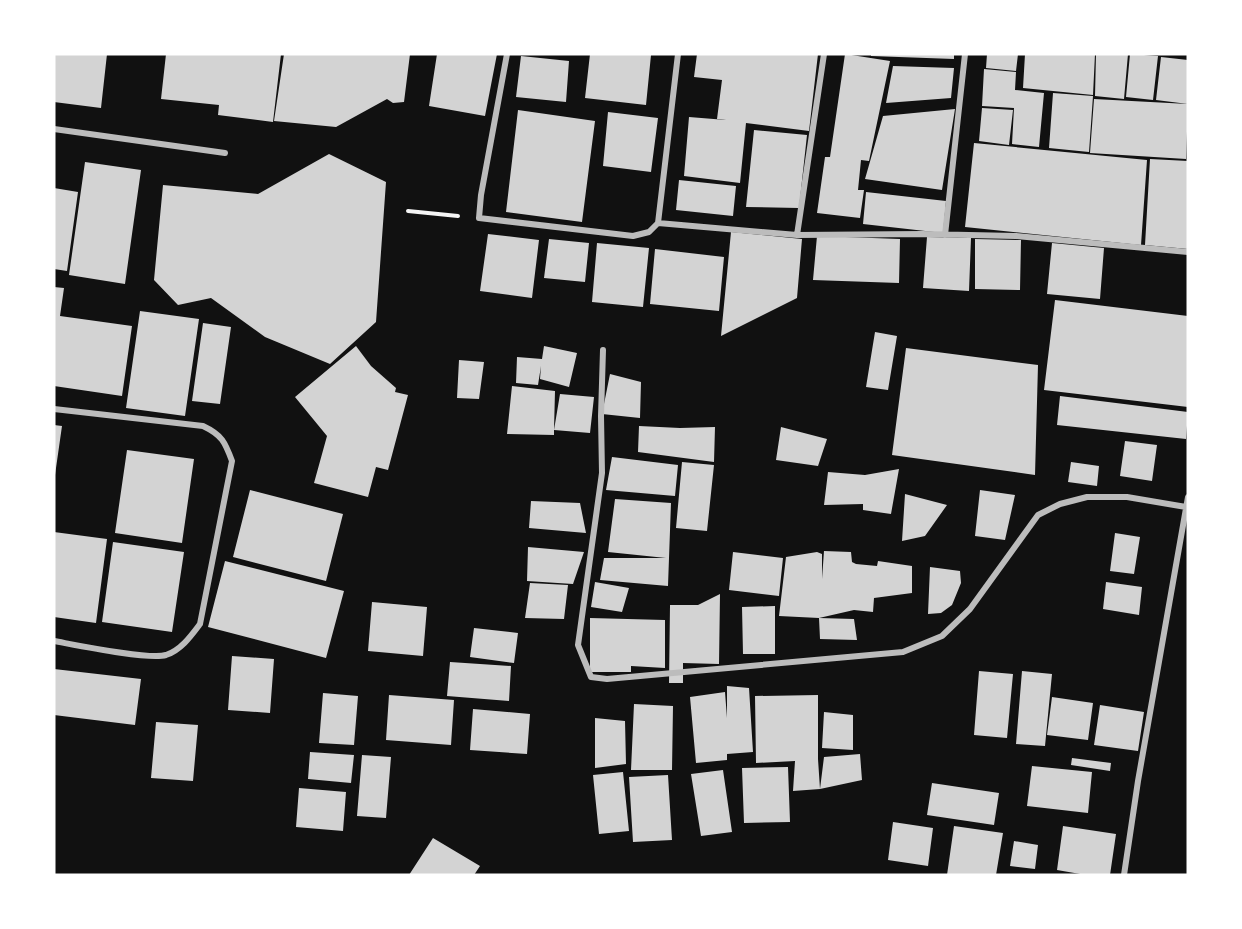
<svg xmlns="http://www.w3.org/2000/svg" width="1242" height="929" font-family="'Titillium Web',sans-serif">
<rect width="100%" height="100%" fill="#111"/>
<path fill="#d3d3d3" d="M54 54H107L101 108 54 102Z
M166 54H281L273 122 218 115 219 105 161 99Z
M284 54H410L404 102 393 103 387 99 336 127 274 121Z
M437 54H497L485 116 429 106Z
M590 54 651 55 646 105 585 98Z
M697 54H818L809 131 746 123 740 183 684 176 689 117 726 120 717 119 722 80 694 77Z
M845 54 890 61 869 161 861 160 858 190H864L860 218 817 213 825 157H830Z
M871 54H954V59L871 56Z
M987 54H1018L1016 71 986 68Z
M1025 54H1095L1093 95 1023 88Z
M1096 54H1128L1124 99 1095 96Z
M1130 54 1158 56 1153 100 1126 97Z
M521 56 569 61 566 102 516 97Z
M1161 57 1188 60V104L1156 100Z
M893 66 954 68 951 98 886 103Z
M984 69 1016 72 1015 90 1044 93 1039 147 1012 144 1014 108 982 106Z
M1053 93 1093 96 1089 152 1049 148Z
M1094 99 1188 104 1186 159 1090 153Z
M982 108 1013 110 1009 145 979 141Z
M955 109 942 190 865 179 883 116Z
M518 110 595 121 582 222 506 212Z
M608 112 658 118 651 172 603 166Z
M754 130 807 135 799 208 746 207Z
M974 143 1147 160 1141 245 965 227Z
M329 154 386 182 376 322 330 364 265 337 211 298 178 305 154 280 163 185 258 194Z
M1150 159 1188 161V249L1145 245Z
M85 162 141 170 125 284 69 275Z
M679 180 736 186 733 216 676 210Z
M54 188 78 192 67 271 54 269Z
M866 192 946 201 943 233 863 224Z
M731 232 802 239 797 298 721 336Z
M488 234 539 240 532 298 480 291Z
M817 236 900 239 899 283 813 280Z
M927 237 971 238 969 291 923 288Z
M549 239 589 243 585 282 544 278Z
M975 239 1021 240 1020 290 975 289Z
M597 243 649 248 643 307 592 302Z
M1052 243 1104 248 1100 299 1047 294Z
M655 249 724 257 719 311 650 304Z
M54 287 64 288 60 316 132 326 122 396 54 386Z
M1055 300 1188 316V407L1044 390Z
M140 311 199 319 185 416 126 408Z
M203 323 231 327 220 404 192 401Z
M875 332 897 336 888 390 866 387Z
M356 346 371 366 396 388 395 392 408 395 388 470 376 467 368 497 314 483 327 436 295 397Z
M544 346 577 353 569 387 540 379 541 366 538 385 516 383 517 357 542 359Z
M906 348 1038 365 1035 475 892 455Z
M459 360 484 362 479 399 457 398Z
M610 374 641 382 640 418 602 414Z
M512 386 555 391 554 430 560 394 594 397 590 433 554 430V435L507 434Z
M1060 396 1188 412 1186 439 1057 425Z
M54 425 62 426 55 475H54Z
M639 426 680 428 715 427 714 462 638 452Z
M781 427 827 439 818 466 776 460Z
M1125 441 1157 445 1152 481 1120 476Z
M127 450 194 459 182 543 115 533Z
M612 457 678 465 675 496 606 490Z
M682 462 714 465 707 531 676 528Z
M1071 462 1099 466 1097 486 1068 482Z
M899 469 891 514 863 510V504L824 505 828 472 865 475Z
M250 490 343 514 326 581 233 557Z
M980 490 1015 495 1005 540 975 536Z
M905 494 947 505 925 536 902 541Z
M615 499 671 503 668 586 600 580 604 558H666L608 552Z
M531 501 580 503 586 533 529 528Z
M54 532 107 539 96 623 54 617Z
M1115 533 1140 537 1134 574 1110 571Z
M113 542 184 552 172 632 102 622Z
M528 547 584 552 573 584 527 581Z
M824 551 851 552 852 562 856 564 877 566 878 561 912 566V593L874 598 873 612 854 610 819 618 854 619 857 640 820 639 819 618 779 616 786 557 817 552 822 554V579Z
M733 552 783 558 779 596 729 590Z
M225 561 344 591 326 658 208 627Z
M930 567 960 571 961 583 952 605 941 613 928 614Z
M595 582 629 588 622 612 591 607Z
M1106 582 1142 587 1139 615 1103 609Z
M530 583 568 585 564 619 525 618Z
M720 594 719 664 683 663V683H669L670 605H698Z
M372 602 427 607 423 656 368 651Z
M775 606V654H743L742 607Z
M590 618 665 620V668L631 666V672H590Z
M474 628 518 633 514 663 470 657Z
M232 656 274 659 270 713 228 710Z
M450 662 511 666 509 701 447 696Z
M54 669 141 679 135 725 54 715Z
M979 671 1013 674 1007 738 974 735Z
M1022 671 1052 674 1045 746 1016 744Z
M727 686 749 688 753 752 727 754V760L696 763 690 697 725 692 727 718Z
M323 693 358 696 354 745 319 743Z
M389 695 454 700 451 745 386 740Z
M818 695V759L820 789 793 791 795 761 756 763 755 696Z
M1052 697 1093 703 1088 740 1047 735Z
M634 704 673 706 672 770H631Z
M1100 705 1144 712 1138 751 1094 745Z
M473 709 530 714 527 754 470 750Z
M824 712 853 715V750L822 748Z
M595 718 625 721 626 764 595 768Z
M156 722 198 725 193 781 151 778Z
M310 752 354 755 351 783 308 779Z
M860 754 862 780 820 789 824 757Z
M362 755 391 757 386 818 357 816Z
M1072 758 1111 763 1110 771 1071 765Z
M1032 766 1092 772 1088 813 1027 806Z
M788 767 790 822 744 823 742 768Z
M723 770 732 832 701 836 691 774Z
M623 772 629 831 599 834 593 775Z
M668 775 672 840 633 842 629 777Z
M932 783 999 793 994 825 927 815Z
M299 788 346 792 343 831 296 827Z
M893 822 933 828 928 866 888 860Z
M954 826 1003 833 996 875H947Z
M1063 826 1116 834 1110 875H1086L1057 870Z
M433 838 480 866 474 875H409Z
M1014 841 1038 845 1035 869 1010 866Z"/>
<g fill="none" stroke-linecap="round" stroke-linejoin="round">
<path stroke="#f5f5f5" stroke-width="4" d="M408 211 458 216"/>
<path stroke="#bcbcbc" stroke-width="6" d="M507 54 481 195 479 218 633 236 649 232 658 223
M678 54 658 223 797 235 922 234 1016 236 1188 252
M54 129 225 153
M797 235 824 54
M945 235 965 54
M603 350 601 416 602 473 578 645 591 677 607 679 903 652 942 636 970 609 1038 515 1060 504 1087 497H1127L1186 507
M54 409 203 426C222 435 225 442 232 461L200 624C191 636 181 650 166 655 148 660 76 645 54 641
M1124 875 1138 781 1188 497"/>
</g>
<rect width="1242" height="929" fill="none" stroke="#ffffff" stroke-width="111"/>
</svg>
